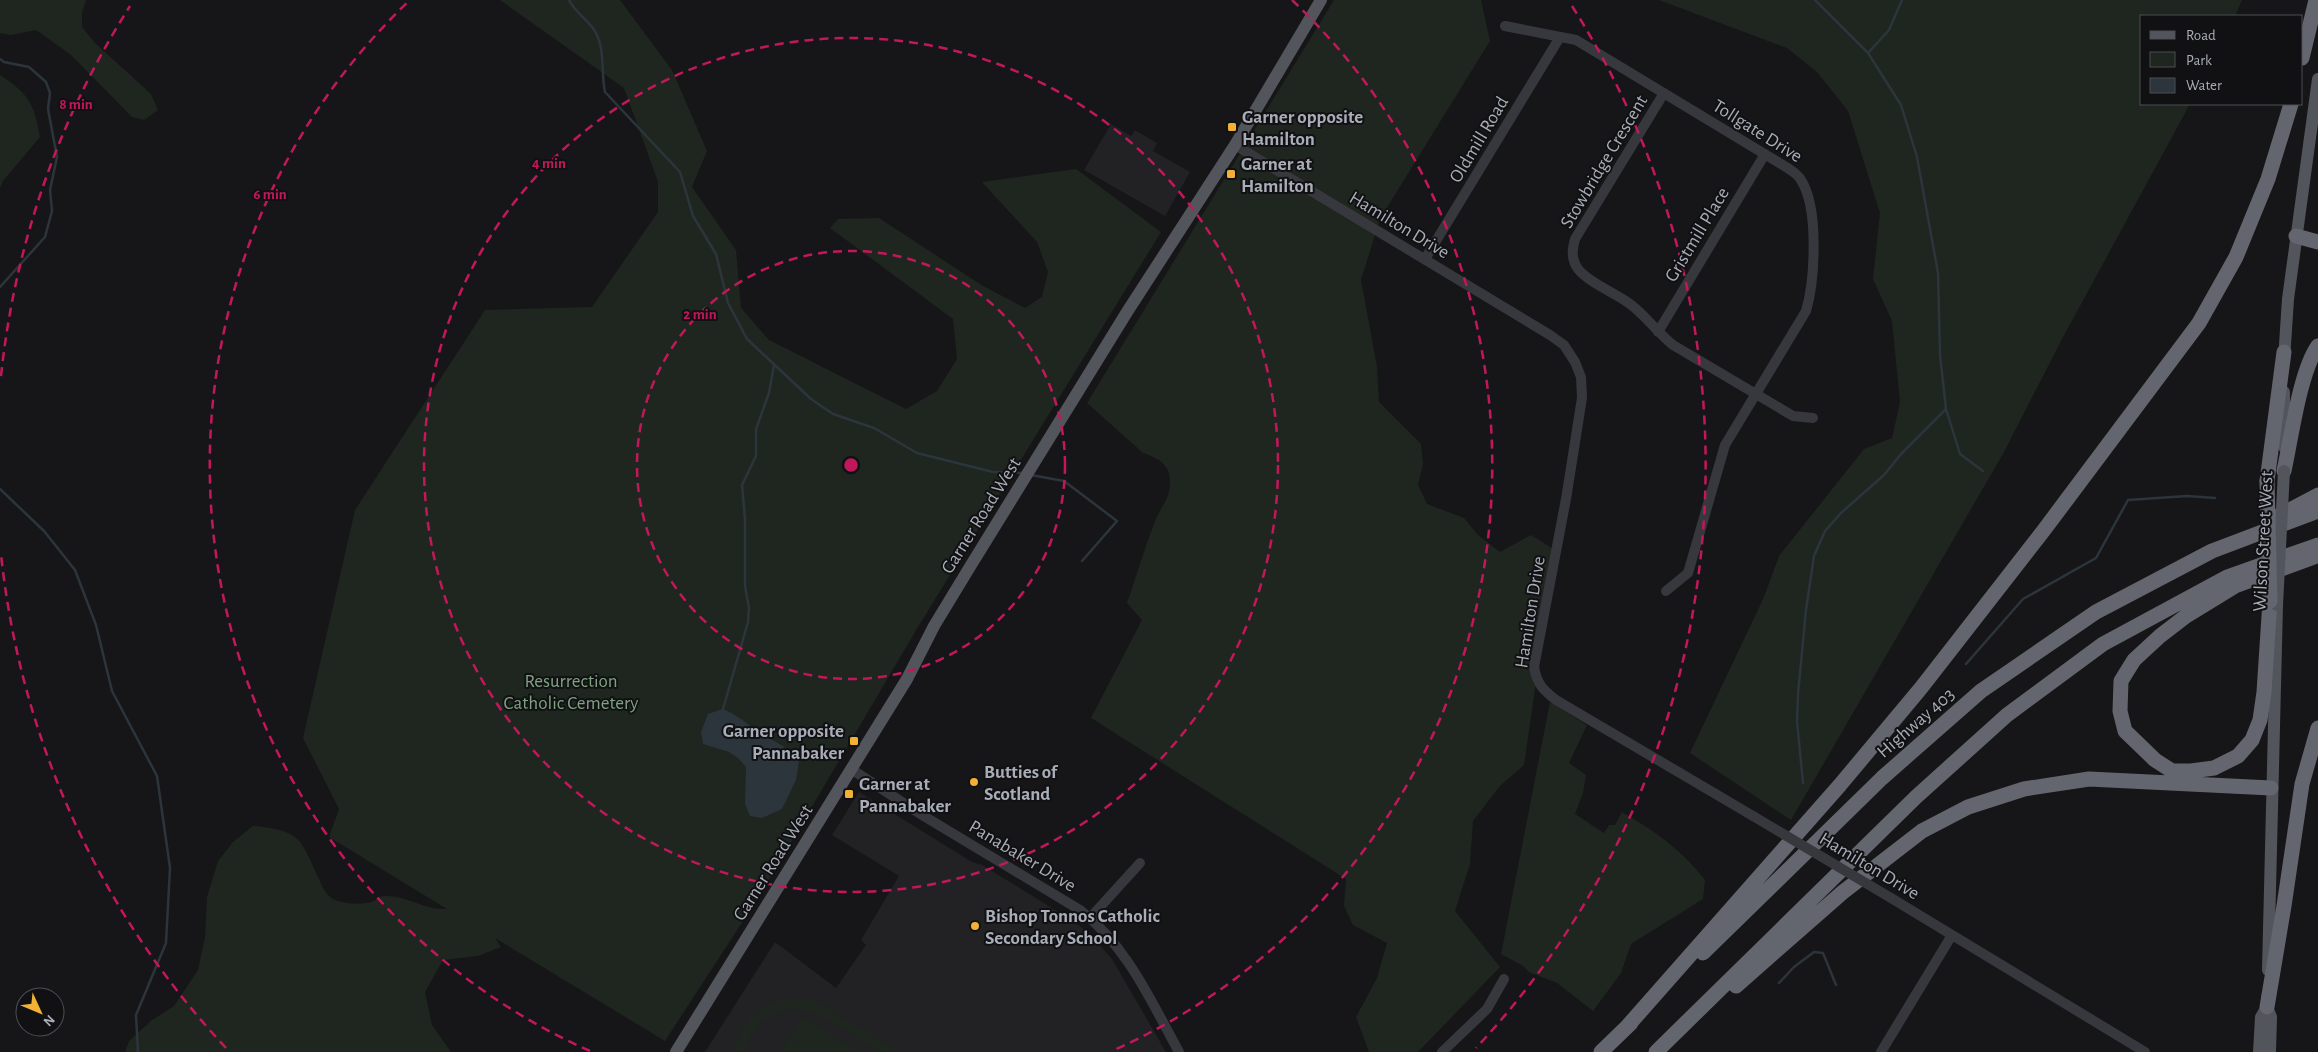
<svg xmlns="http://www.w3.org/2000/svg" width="2318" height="1052" font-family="'Alegreya Sans',sans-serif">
<rect width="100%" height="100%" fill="#161618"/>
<path fill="#222225" d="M1111 124 1131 136 1135 130 1157 143 1153 151 1190 172 1165 216 1084 170Z
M859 792 972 862 982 865 1044 903 1087 931 1112 959 1166 1052H705L775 942 836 988 866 945 861 940 899 876 832 835Z"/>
<path fill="#1e261f" d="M0 0H86L82 12V27L95 43 151 94 158 110 144 120 132 117 71 55 36 30 11 35 0 33Z
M500 0H620L672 70 707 151 692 187 736 250 741 308 769 340 906 409 937 391 957 359 953 319 830 228 838 219 879 218 983 286 1025 308 1042 297 1048 272 1037 242 982 182 1076 169 1161 232 915 632 760 895 665 1041 495 938 501 947 478 956 443 960 425 992 432 1025 451 1052H125L129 1041 152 1020 174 1006 198 970 205 937 207 897 218 861 233 842 253 826C303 831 300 839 320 881 322 887 327 896 333 899 342 904 361 905 371 902 376 901 379 896 384 896 406 895 424 910 447 909L329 837 339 809 303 738 355 510 485 310 592 307 658 212V182L624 88Z
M1334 0H1481L1490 41 1380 219 1361 280 1377 367 1379 402 1421 444 1423 464 1418 485 1427 504 1464 518 1478 535 1500 552 1531 535 1555 550 1524 765 1500 786 1473 821 1470 864 1455 911 1500 967 1418 1052H1369L1356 1017 1377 978 1387 943 1353 925 1344 906 1346 879 1091 718 1142 620 1127 603C1137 575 1145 546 1156 519 1162 504 1171 498 1170 480 1170 464 1156 457 1143 453L1087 403Z
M1659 0H2242L2235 16H2142V104H2190L2062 339 2004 452 1791 820 1690 753 1764 597 1779 556 1864 449 1892 438 1900 402 1892 321 1873 279 1880 213 1848 111 1817 72 1787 48Z
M0 75C29 94 34 103 40 137L3 181 0 188Z
M1550 702 1587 725 1569 763 1586 775 1583 793 1575 814 1604 833 1609 825H1615L1622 812C1654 830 1683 851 1705 880L1703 899 1631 944 1621 973 1593 1011 1557 983 1529 972 1523 966 1501 954Z
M792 998 806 999 819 1003 900 1052H879L817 1013 793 1009 777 1012 763 1020 749 1037 744 1052H734C738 1022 763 1002 792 998Z
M803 1016 859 1052H780Z"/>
<path fill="#2c353c" d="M723 709C737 715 746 723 757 731 771 741 790 746 799 761L796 780 782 809 762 818 750 816 745 804 746 767 738 758 729 752 703 744 701 732 708 714Z"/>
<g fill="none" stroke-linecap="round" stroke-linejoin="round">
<path stroke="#2c353c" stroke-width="2.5" d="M569 0C575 13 590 21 596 33 605 50 601 74 605 92L680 172 693 216 716 254 728 303 747 339 811 399 833 414 874 428 917 453 993 472 1023 473
M1815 0 1868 53 1901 105 1917 157 1938 273 1940 355 1946 409 1960 454 1983 471
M1868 53 1889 30 1902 0
M0 59 4 62 29 67 46 82 50 93 48 109 57 157 50 190 52 211 45 237 0 287
M1031 475 1064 481 1117 521 1082 561
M0 489 44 531 75 570 96 625 112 691 157 776 170 868 166 943 136 1015 138 1052
M1966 664 2023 599 2096 558 2128 500 2187 496 2215 498
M723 709 748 622 749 608 745 586V519L742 485 756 456V429L769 393 774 365
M1803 783 1797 721 1798 694 1806 610 1814 556 1825 531 1841 513 1884 475 1901 454 1946 409
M1779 983 1794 967 1814 952 1823 953 1836 985"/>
<path stroke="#37383d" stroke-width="10" d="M1505 26 1576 40 1786 167C1792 171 1798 174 1801 180 1819 208 1815 280 1806 311L1725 445 1688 573 1666 591
M1664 93 1575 239C1572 250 1571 259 1578 269 1589 283 1616 293 1630 304 1646 316 1657 332 1673 345L1793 416 1813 418
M1235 145 1550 335 1564 345 1575 362 1581 377 1582 398 1566 499 1534 667C1537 684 1543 690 1556 700L1753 816
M1425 259 1560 37
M1658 332 1765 154
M851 769 922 815 1080 910C1127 946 1151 1001 1179 1052
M1891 898 2145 1052
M1090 918 1140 863
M1442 1052 1487 1009 1504 979
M1881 1052 1952 935"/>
<path stroke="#53555c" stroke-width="12" d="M2284 360 2288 299 2318 79
M2284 447V392
M2268 970 2277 605
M2267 1007 2271 1017 2270 1052
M676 1052 907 679 934 626 968 570 1127 312 1235 145 1321 0
M2259 1052 2261 1017 2267 1007V998"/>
<path stroke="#63666e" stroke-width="15" d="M2302 58 2316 0
M2296 236 2318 242
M2284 471C2291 439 2300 371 2318 346
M2267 481 2284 352
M2271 520 2318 495
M2270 601 2264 692 2260 720 2252 740 2238 756 2214 768 2191 771H2172L2155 760 2125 731 2120 711 2121 681 2134 660 2160 636 2186 616 2235 586 2317 556
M1703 953 1882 778 1981 691 2096 612 2212 551 2318 511
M1736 986 1843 892 1922 831 1968 807 2024 789 2089 779 2271 788
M2267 1007 2284 906 2302 784 2318 728
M1625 1029 1840 785 1921 688 2044 530 2199 323 2236 257 2268 179 2291 104
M1601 1052 1631 1023
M1656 1052 1916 797 2007 715 2103 644 2227 577 2318 545"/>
<path stroke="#37383d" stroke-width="10" d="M1753 816 1891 898"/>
<path stroke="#53555c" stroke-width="12" d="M2277 605 2284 471"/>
<path stroke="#63666e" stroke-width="15" d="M2267 481 2270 601"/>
</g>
<g fill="none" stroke="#c2185b" stroke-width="2.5" stroke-dasharray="9 6">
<circle cx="851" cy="465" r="214"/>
<circle cx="851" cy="465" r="427"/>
<path d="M590 1051A641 641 0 0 1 410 0M1292 0A641 641 0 0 1 1112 1051"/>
<path d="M226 1048A855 855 0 0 1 1 554M1 376A855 855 0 0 1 130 6M1572 6A855 855 0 0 1 1476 1048"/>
</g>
<g fill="#f2b134" stroke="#111113" stroke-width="2">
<rect x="1227" y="122" width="10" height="10" rx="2.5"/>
<rect x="1226" y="169" width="10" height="10" rx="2.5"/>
<rect x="849" y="736" width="10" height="10" rx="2.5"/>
<circle cx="974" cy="782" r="5"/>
<rect x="844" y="789" width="10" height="10" rx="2.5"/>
<circle cx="975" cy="926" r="5"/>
</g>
<g text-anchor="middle" stroke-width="4" stroke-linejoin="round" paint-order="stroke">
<g font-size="19" font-weight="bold" fill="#a8adb8" stroke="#111113" text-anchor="start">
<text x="1242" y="123">Garner opposite<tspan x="1242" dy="22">Hamilton</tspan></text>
<text x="1241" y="170">Garner at<tspan x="1241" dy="22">Hamilton</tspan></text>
<text x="844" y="737" text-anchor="end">Garner opposite<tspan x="844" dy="22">Pannabaker</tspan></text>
<text x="984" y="778">Butties of<tspan x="984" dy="22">Scotland</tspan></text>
<text x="859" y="790">Garner at<tspan x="859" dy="22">Pannabaker</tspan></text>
<text x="985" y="922">Bishop Tonnos Catholic<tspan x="985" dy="22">Secondary School</tspan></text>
</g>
<g font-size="19" fill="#a8adb8" stroke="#111113">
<text transform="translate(1758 130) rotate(32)" y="7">Tollgate Drive</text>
<text transform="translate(1478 139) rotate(-59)" y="7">Oldmill Road</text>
<text transform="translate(1603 161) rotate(-59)" y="7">Stowbridge Crescent</text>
<text transform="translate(1400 224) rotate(31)" y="7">Hamilton Drive</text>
<text transform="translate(1696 234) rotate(-59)" y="7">Gristmill Place</text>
<text transform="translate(980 515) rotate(-58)" y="7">Garner Road West</text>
<text transform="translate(2262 541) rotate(-87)" y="7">Wilson Street West</text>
<text transform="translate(1529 612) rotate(-81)" y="7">Hamilton Drive</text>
<text transform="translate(1915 722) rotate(-41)" y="7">Highway 403</text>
<text transform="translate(1023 855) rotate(31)" y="7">Panabaker Drive</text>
<text transform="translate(772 862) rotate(-58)" y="7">Garner Road West</text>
<text transform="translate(1870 865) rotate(31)" y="7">Hamilton Drive</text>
</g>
<g font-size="19" fill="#7fa381" stroke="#111113">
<text x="571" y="687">Resurrection<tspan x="571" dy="22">Catholic Cemetery</tspan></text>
</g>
</g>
<circle cx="851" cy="465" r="8" fill="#c2185b" stroke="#111113" stroke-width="2.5"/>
<g font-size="15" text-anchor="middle" font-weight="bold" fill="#c2185b" stroke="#111113" stroke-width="4" stroke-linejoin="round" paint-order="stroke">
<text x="76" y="109">8 min</text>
<text x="549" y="168">4 min</text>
<text x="270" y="199">6 min</text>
<text x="700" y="319">2 min</text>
</g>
<rect x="2140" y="15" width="162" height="90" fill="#111113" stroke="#4d4f55"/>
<rect x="2150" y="31" width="25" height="8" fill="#53555c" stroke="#4d4f55"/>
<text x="2186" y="40" font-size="15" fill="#a8adb8">Road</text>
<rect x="2150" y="52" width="25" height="15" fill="#1e261f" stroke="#4d4f55"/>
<text x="2186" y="65" font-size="15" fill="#a8adb8">Park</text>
<rect x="2150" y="78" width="25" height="15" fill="#2c353c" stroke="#4d4f55"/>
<text x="2186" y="90" font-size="15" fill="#a8adb8">Water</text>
<g transform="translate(40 1012) rotate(134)"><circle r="24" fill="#111113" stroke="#4d4f55"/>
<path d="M0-4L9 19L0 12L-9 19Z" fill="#f2b134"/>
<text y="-8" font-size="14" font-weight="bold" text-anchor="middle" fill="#a8adb8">N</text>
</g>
</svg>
